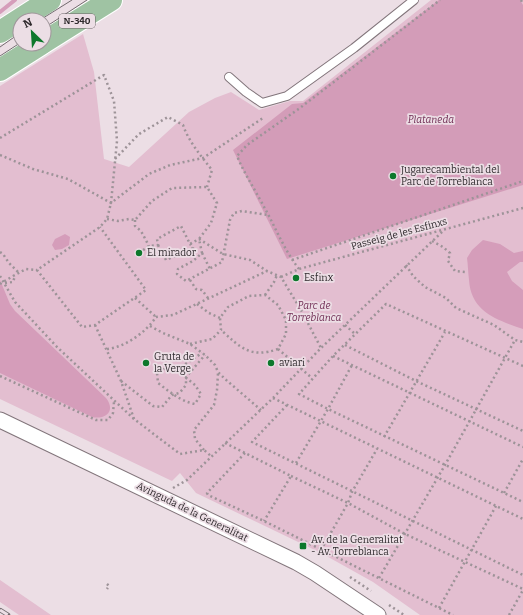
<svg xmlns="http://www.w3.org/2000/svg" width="523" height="615" font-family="Bitter,serif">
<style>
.green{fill:#e3bed0}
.forest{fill:#d39cb8}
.water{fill:#d59dba}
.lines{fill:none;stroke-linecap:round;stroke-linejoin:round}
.stream{stroke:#d59dba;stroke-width:4}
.lane-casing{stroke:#82757b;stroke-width:10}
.street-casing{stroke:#82757b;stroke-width:17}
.primary-casing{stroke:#fff;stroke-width:24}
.path{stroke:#9d9398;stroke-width:2.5;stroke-dasharray:2 3;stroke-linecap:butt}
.lane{stroke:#fff;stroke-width:8}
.street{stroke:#fff;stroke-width:15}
.primary{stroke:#9fc3a3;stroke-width:22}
.tram{stroke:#726a6e;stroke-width:1}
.rail-casing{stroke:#726a6e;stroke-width:4.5}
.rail{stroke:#ecdee5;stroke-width:3;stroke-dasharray:9;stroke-linecap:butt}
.path-bridge{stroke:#9d9398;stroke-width:2.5;stroke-dasharray:2 3;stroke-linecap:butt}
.poi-dot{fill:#0d782c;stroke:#ecdee5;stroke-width:1.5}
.labels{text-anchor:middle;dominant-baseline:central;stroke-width:3.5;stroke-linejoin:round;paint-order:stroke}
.shield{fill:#ecdee5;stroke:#686064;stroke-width:1}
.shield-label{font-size:9px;font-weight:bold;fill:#2f2a2d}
.park-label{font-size:10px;font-style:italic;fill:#712e55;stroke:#ecdee5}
.poi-label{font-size:10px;fill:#2f2a2d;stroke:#ecdee5;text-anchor:start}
.street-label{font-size:10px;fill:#2f2a2d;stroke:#ecdee5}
</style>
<rect width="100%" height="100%" fill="#ecdee5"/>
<g class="green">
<polygon points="431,0 523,0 523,615 420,615 373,582 321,553 196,493 180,473 172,481 0,399 0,86 83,34 94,72 104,159 129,167 189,112 215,98 231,92 259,110 290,101 303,101"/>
<polygon points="0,580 51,615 19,615 0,602"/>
</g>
<polygon class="forest" points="439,0 520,0 523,5 523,185 287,259 233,150 292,104 303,103"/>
<g class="water">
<polygon points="65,234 70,237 69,245 62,249 55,250 52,245 55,239"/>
<path d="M483,240L500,244L514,253L523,251V262H520L507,272L512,281L523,290V329C497,320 471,312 469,280C468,272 468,265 467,258L472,250Z"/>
<path d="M0,280L10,304L15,311L106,398C116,411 106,420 92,417L0,373Z"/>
</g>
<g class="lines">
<polyline class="stream" points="0,12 15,0"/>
<defs>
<polyline id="lane" points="229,77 246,92 262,103 287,96 354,48 414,0"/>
<polyline id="street" points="0,420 296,562 315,573 378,615"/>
<g id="primary">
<polyline points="0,32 50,0"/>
<polyline points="44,42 111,0"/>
<polyline points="0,70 41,44"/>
</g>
</defs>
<use href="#lane" class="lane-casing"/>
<use href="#street" class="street-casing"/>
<use href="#primary" class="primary-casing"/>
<g class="path">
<polyline points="521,0 523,4"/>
<polyline points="0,138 104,75 114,101 117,141 111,203 107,219 100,227 37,270 82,327 95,325 146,290 100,227"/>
<polyline points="0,155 33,169 68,179 111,203 149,174 170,165 203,158 263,118"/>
<path d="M115,159L139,134L168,117L183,125C189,142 201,156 212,170L207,187"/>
<polyline points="107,219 118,221 129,219 135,220 152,201 172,188 207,187 217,203 211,223 199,239 202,253 193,261 178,269 177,274 186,281 222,262 230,220 234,213 242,211 268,215"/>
<polyline points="135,220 135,226 141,231 149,246"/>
<polyline points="432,241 443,247 450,253 448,261 455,271 465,272"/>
<polyline points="158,245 166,260 193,248 190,244"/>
<polyline points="0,252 3,254 9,263 19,273"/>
<polyline points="139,253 149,246 158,245 157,239 181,226 190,244 199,239 223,254 250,260 267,271 281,277 301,310 321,348"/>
<polyline points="202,253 210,269"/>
<polyline points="292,260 523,181"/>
<polyline points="406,265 413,276 425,287 446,298 456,308 494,325 515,340 523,342"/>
<path d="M299,269C284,250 275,226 263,205C254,188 244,173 237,156L247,145L300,108L440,0"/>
<polyline points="0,276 15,302 57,347 134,419 180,454 204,450 211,456"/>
<polyline points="13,276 26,269 37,270"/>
<polyline points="281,277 299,269 523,208"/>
<polyline points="190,280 196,289 202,290 208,298"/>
<polyline points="5,283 13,282 15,276"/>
<polyline points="265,295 274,282 277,275"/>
<polyline points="135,298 156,317"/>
<polyline points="197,304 209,313 220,318"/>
<polyline points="95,325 121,381 134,419"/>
<polyline points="345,325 355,334"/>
<polyline points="150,326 163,333 190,344 205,355 215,365 218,372 225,379 261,410"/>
<path d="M190,344L212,339L221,330L220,318L228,307L249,296L265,295L278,305L286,320V334L278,349C250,359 240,347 221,330"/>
<polyline points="345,345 416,381 523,431"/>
<path d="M107,349C126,347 146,332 156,317L173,315L267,271"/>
<polyline points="278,349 312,378"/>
<polyline points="333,356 523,447"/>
<polyline points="523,366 386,304 333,356 299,394 328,409 523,502"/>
<path d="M174,368L195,385L201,394L195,404C180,401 170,392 158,383L157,373L164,369Z"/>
<polyline points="181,373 184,365 202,353"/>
<polyline points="0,376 96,420 108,420 113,413 114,402"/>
<polyline points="121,381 153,406 162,407 172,395 179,393 182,390 186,385 186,377 205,355"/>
<polyline points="273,398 523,519"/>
<polyline points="287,405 252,442 523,575"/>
<polyline points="384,437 445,332"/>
<polyline points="225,443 291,476 264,521"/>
<polyline points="204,450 195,439 194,430 214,405 217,390 218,373"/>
<polyline points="245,453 207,493 208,495 264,521 453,615"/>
<polyline points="296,463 328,409 352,365"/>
<polyline points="291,476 348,503 405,534 523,589"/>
<polyline points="173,488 187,480 273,398 321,348 444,230"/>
<polyline points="504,493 523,459"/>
<polyline points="321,550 348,503 352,492 377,449"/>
<polyline points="350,577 371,591"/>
<polyline points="379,578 445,465 515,340"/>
<polyline points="107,584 109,586 107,589"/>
<polyline points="389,605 404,615"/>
<polyline points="439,608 496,506"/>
<polyline points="509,615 523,590"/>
</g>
<use href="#lane" class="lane"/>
<use href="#street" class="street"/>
<use href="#primary" class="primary"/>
<g class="tram">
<polyline points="40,20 72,0"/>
<polyline points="44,28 87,0"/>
<polyline points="0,47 20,33"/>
<polyline points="0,56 20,43"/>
</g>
<defs>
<polyline id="rail" points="0,610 8,615"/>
</defs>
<use href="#rail" class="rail-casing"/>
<use href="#rail" class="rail"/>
<polyline class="path-bridge" points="0,284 13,276"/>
</g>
<g class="poi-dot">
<circle cx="393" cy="176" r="4"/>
<circle cx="139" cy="253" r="4"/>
<circle cx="296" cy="278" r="4"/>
<circle cx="146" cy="363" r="4"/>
<circle cx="271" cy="363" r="4"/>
<rect x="299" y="542" width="8" height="8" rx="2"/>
</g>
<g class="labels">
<rect class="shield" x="59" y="14" width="36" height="14" rx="3"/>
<g class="shield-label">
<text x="77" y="21">N-340</text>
</g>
<g class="park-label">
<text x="431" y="120">Plataneda</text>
<text x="314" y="306">Parc de<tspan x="314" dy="12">Torreblanca</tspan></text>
</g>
<g class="poi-label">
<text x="401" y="170">Jugarecambiental del<tspan x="401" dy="12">Parc de Torreblanca</tspan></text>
<text x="147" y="253">El mirador</text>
<text x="304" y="278">Esfinx</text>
<text x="154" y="357">Gruta de<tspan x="154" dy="12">la Verge</tspan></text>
<text x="279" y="363">aviari</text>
<text x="311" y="540">Av. de la Generalitat<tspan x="311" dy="12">- Av. Torreblanca</tspan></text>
</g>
<g class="street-label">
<text transform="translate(399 234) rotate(-15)">Passeig de les Esfinxs</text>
<text transform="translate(192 512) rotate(26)">Avinguda de la Generalitat</text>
</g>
</g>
<g transform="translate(32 32) rotate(335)"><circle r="19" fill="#ecdee5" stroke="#a0969b"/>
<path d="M0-3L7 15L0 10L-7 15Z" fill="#0d782c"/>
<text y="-6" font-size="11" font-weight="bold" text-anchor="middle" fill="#2f2a2d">N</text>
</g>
</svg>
